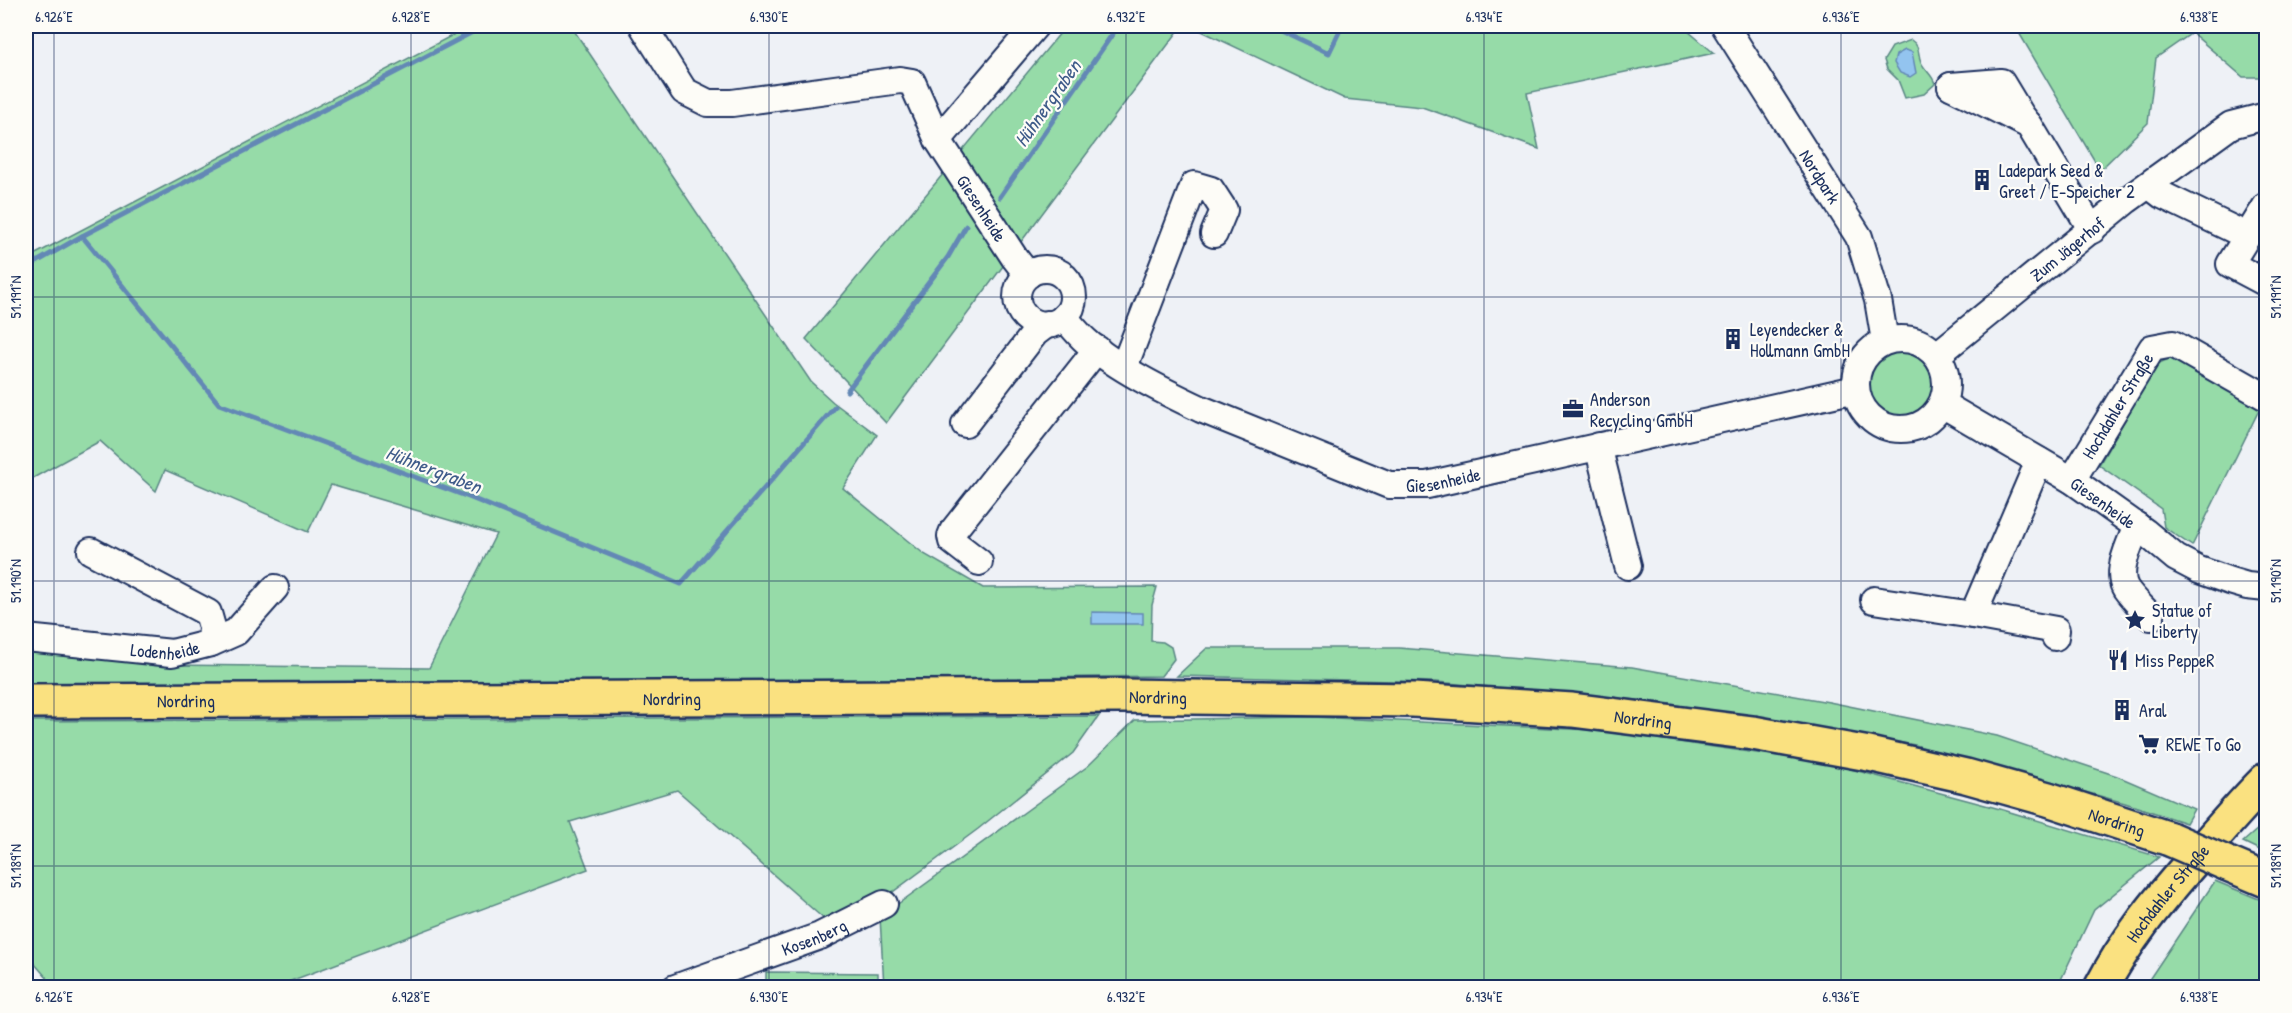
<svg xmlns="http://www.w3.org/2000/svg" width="2292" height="1013" font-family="'Patrick Hand',sans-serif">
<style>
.green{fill:#96dba8;stroke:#588583;stroke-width:1.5}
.water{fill:#93c4ef;stroke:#6388b5;stroke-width:1.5}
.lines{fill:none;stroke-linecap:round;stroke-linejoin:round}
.stream{stroke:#6388b5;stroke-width:5}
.minor-casing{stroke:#1b2f5e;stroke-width:30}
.major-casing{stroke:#1b2f5e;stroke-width:38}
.minor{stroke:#fdfcf7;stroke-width:26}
.major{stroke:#fae180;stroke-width:33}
.major-bridge-casing{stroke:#1b2f5e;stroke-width:38;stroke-linecap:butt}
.major-bridge{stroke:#fae180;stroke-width:33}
.ticks{fill:none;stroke:#1b2f5e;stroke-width:1.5;stroke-opacity:0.45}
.labels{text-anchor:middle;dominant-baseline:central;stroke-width:4.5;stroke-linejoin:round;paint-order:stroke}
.poi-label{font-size:18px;fill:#1b2f5e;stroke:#fdfcf7;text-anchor:start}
.street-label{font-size:18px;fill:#1b2f5e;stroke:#fdfcf7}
.water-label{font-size:20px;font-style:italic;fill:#3f5c8a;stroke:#fdfcf7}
.neatline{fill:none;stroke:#1b2f5e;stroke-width:2}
.ticks-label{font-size:15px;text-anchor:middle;fill:#1b2f5e}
</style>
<rect width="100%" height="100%" fill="#eef1f6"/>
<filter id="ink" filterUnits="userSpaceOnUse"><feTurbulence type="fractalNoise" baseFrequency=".0167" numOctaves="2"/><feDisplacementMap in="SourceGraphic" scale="12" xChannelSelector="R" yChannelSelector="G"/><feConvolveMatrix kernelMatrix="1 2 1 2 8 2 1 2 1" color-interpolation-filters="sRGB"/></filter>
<g filter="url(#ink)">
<g class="green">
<polygon points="470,26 571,26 811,382 833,402 877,435 843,488 924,554 983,588 1157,587 1152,605 1151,641 1163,642 1171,647 1174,659 1161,676 712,683 26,685 26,651 168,665 429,668 496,534 331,485 308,532 165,470 156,491 100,441 26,482 26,259"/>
<polygon points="1066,26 1182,26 886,423 806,339"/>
<polygon points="1191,26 1682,26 1714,53 1527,93 1539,149 1422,107 1345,99"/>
<polygon points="2015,26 2266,26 2266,77 2243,77 2192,33 2156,58 2148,123 2100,170"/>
<path d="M1911,40C1921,47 1917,53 1921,62C1925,71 1933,75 1935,84L1924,94L1905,98L1898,80L1887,69L1884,60L1892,47Z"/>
<circle cx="1902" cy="384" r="35"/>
<polygon points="2173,357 2262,404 2192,546 2164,527 2161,509 2099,465 2157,364"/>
<polygon points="1207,648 1399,648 1632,667 1829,702 1997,736 2117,776 2194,809 2186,823 2125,803 1915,745 1659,702 1436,682 1177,676"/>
<polygon points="1099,716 1073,753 978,829 894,891 825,920 677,790 570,822 588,869 272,988 55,987 26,954 26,721"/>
<polygon points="1313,717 1593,730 1828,763 2000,809 2159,857 2094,910 2057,988 884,987 880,917 1088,766 1135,720"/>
<polygon points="2266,822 2266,853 2243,842"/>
<polygon points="2215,881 2266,902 2266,987 2144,987"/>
<polygon points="766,972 878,973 878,987 766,987"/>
</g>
<g class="water">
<polygon points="1905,50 1912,52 1916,73 1910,77 1900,73 1894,63 1896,55"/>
<polygon points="1092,612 1143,613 1143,624 1092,624"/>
</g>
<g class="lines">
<g class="stream">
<polyline points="1272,26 1329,53 1342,26"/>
<polyline points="1000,197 1118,26"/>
<polyline points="82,236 484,26"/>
<polyline points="26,268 82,236 219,404 471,498 681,584 835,407"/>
<polyline points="847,391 948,257 966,226"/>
</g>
<defs>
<g id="minor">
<path id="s1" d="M643,26L684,91L708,103H732L900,80L912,82L938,140L1014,257L1028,275"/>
<path id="s2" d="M1725,26L1859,237L1878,300L1885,341"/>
<polyline points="1951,86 2029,125 2092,230"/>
<polyline points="1951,86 2001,82 2021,115 2029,125"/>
<polyline points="938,140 1035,26"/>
<polyline points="2149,185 2162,195 2247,236"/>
<polyline points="2266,206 2230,264 2266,283"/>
<circle cx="1045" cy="297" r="28"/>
<path id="s3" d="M1064,317C1071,325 1078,334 1086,341C1116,368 1165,392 1201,409L1389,485H1427L1856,389"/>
<circle cx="1901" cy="384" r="45"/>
<path id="s4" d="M1937,355L2127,200L2231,125L2266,116"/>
<polyline points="1124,367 1194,185 1211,190 1224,210 1214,234"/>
<path id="s5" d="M1942,404L2072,480L2145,532L2176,558L2199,570L2230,581L2247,586L2266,588"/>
<polyline points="965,424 1035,333 1047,324"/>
<polyline points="1598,446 1628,566"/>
<path id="s6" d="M2072,480L2152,348L2173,344L2266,397"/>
<path d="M2137,526C2130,544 2115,572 2126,589C2133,599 2143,608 2151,617"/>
<polyline points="979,562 952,541 951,536 953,531 1097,349"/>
<polyline points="1874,600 1973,615 2039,461"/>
<polyline points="1973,615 2056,630 2055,637"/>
<path id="s7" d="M26,638L172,653L211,643L212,627L208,613L91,551"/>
<polyline points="211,643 236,632 275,588"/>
<path id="s8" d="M675,988L820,936L884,904"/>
</g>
<g id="major">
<path id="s9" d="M26,701L1122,696L1413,700L1572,710L1753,733L1869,754L1966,776L2048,799L2170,839"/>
<polyline points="2228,864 2266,880"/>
<path id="s10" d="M2101,988C2125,941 2158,901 2192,862C2216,834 2240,806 2266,780"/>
</g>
</defs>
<use href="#minor" class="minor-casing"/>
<use href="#major" class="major-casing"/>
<use href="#minor" class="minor"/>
<use href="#major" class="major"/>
<defs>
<polyline id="major-bridge" points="2170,839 2228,864"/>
</defs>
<use href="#major-bridge" class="major-bridge-casing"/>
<use href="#major-bridge" class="major-bridge"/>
</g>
</g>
<path class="ticks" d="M54,26V988M411,26V988M769,26V988M1126,26V988M1484,26V988M1841,26V988M2199,26V988M26,297H2266M26,581H2266M26,866H2266"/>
<defs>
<symbol id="building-bare" viewBox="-9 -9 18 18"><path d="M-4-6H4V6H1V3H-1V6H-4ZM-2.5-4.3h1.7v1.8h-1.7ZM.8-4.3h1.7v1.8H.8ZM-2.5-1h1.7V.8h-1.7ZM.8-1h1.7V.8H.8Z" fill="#1b2f5e" stroke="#fdfcf7" stroke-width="2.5" paint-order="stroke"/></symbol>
<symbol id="office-bare" viewBox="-9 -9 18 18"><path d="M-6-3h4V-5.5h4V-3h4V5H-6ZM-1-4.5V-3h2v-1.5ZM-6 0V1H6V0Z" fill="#1b2f5e" stroke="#fdfcf7" stroke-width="2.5" paint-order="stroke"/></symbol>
<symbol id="sight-bare" viewBox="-9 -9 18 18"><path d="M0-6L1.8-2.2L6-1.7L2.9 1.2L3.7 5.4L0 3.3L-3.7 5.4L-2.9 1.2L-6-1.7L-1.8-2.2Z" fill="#1b2f5e" stroke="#fdfcf7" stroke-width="2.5" paint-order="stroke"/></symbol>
<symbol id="restaurant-bare" viewBox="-9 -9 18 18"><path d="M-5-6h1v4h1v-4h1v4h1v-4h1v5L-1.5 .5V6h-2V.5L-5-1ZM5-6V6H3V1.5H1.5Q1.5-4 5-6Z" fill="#1b2f5e" stroke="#fdfcf7" stroke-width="2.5" paint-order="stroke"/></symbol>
<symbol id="supermarket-bare" viewBox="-9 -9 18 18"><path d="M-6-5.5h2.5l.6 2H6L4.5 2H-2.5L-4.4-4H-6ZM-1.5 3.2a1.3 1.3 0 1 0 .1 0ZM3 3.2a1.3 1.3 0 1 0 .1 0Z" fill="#1b2f5e" stroke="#fdfcf7" stroke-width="2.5" paint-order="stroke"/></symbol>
</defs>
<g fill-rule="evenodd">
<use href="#building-bare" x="1967" y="165" width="30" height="30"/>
<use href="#building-bare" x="1718" y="324" width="30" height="30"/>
<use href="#office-bare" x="1558" y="394" width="30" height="30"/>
<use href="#sight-bare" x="2120" y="605" width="30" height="30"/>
<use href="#restaurant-bare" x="2103" y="645" width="30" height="30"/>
<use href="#building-bare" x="2107" y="695" width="30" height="30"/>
<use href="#supermarket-bare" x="2134" y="729" width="30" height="30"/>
</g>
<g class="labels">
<g class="poi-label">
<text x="1999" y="170">Ladepark Seed &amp;<tspan x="1999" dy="21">Greet / E-Speicher 2</tspan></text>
<text x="1750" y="329">Leyendecker &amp;<tspan x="1750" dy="21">Hollmann GmbH</tspan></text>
<text x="1590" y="399">Anderson<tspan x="1590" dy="21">Recycling GmbH</tspan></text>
<text x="2152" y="610">Statue of<tspan x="2152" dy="21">Liberty</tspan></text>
<text x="2135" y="660">Miss PeppeR</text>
<text x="2139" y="710">Aral</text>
<text x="2166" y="744">REWE To Go</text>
</g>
<g class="street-label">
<text stroke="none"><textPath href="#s2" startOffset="178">Nordpark</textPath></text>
<text stroke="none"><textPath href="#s1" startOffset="454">Giesenheide</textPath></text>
<text stroke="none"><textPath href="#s4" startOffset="168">Zum Jägerhof</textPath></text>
<text stroke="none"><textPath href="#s6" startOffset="87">Hochdahler Straße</textPath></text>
<text stroke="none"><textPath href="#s3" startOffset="424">Giesenheide</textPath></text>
<text stroke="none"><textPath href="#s5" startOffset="189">Giesenheide</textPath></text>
<text stroke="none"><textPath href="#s7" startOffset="140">Lodenheide</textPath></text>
<text stroke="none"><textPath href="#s9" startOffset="1132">Nordring</textPath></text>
<text stroke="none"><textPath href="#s9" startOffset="646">Nordring</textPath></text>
<text stroke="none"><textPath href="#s9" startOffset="160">Nordring</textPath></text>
<text stroke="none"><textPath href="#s9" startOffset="1618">Nordring</textPath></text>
<text stroke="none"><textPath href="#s9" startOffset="2104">Nordring</textPath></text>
<text stroke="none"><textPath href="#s10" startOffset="116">Hochdahler Straße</textPath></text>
<text stroke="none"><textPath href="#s8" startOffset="148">Kosenberg</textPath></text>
</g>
<g class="water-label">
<text transform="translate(1047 103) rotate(-55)">Hühnergraben</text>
<text transform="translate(434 469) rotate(21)">Hühnergraben</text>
</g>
</g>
<rect width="2292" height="1013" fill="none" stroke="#fdfcf7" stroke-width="66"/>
<rect x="33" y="33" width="2226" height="947" class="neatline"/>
<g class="ticks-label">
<text x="54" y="22">6.926°E</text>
<text x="411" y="22">6.928°E</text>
<text x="769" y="22">6.930°E</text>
<text x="1126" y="22">6.932°E</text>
<text x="1484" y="22">6.934°E</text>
<text x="1841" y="22">6.936°E</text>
<text x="2199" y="22">6.938°E</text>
<text transform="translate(16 297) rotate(-90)" y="5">51.191°N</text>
<text transform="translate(2276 297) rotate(-90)" y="5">51.191°N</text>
<text transform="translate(16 581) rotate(-90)" y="5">51.190°N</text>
<text transform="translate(2276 581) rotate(-90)" y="5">51.190°N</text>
<text transform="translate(16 866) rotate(-90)" y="5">51.189°N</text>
<text transform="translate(2276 866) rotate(-90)" y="5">51.189°N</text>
<text x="54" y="1002">6.926°E</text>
<text x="411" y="1002">6.928°E</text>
<text x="769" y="1002">6.930°E</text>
<text x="1126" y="1002">6.932°E</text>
<text x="1484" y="1002">6.934°E</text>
<text x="1841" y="1002">6.936°E</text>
<text x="2199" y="1002">6.938°E</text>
</g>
</svg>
